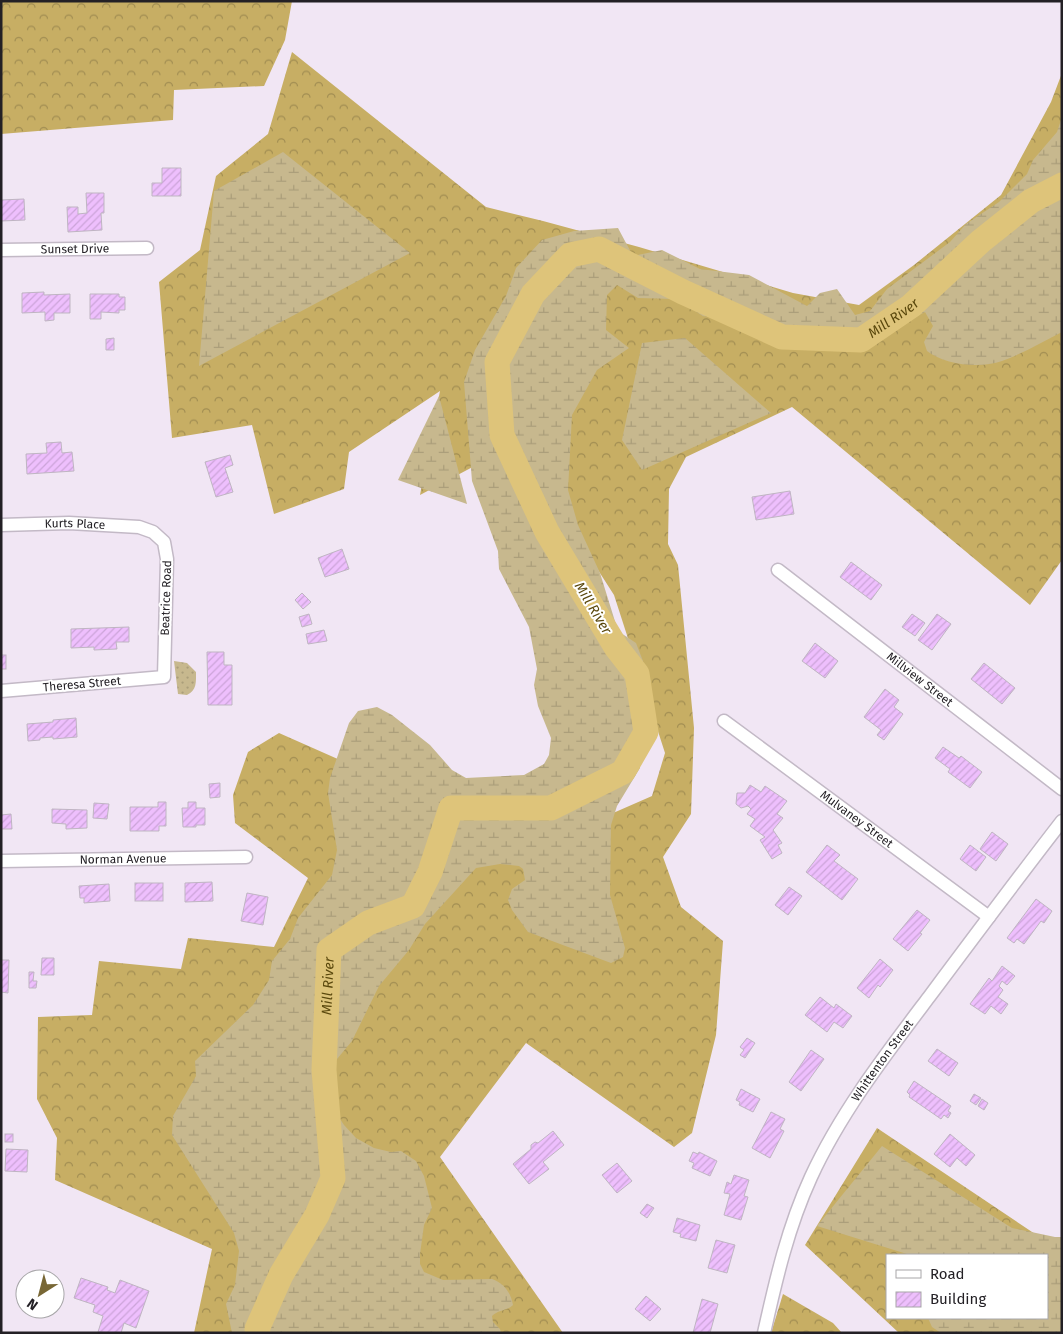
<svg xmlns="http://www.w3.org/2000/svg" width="1063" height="1334" font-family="'Fira Sans',sans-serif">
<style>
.forest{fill:url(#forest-crowns);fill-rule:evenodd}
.wetland{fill:url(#wetland-marsh)}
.garden{fill:url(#garden-dots)}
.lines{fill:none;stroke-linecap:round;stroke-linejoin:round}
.river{stroke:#dec47a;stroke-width:25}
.building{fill:url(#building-hatch);stroke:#bfb5c2}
.minor-casing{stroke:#c3b9c6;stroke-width:15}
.minor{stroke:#fff;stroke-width:12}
.labels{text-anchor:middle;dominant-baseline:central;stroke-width:4;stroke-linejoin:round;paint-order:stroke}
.street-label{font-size:12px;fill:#232025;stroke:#fff}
.water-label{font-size:14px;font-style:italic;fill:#5a480d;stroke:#fff}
</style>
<defs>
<pattern id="forest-crowns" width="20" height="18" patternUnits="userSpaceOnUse" patternTransform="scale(1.25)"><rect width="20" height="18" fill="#c7ae64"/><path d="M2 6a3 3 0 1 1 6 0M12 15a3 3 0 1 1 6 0" fill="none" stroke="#a18d52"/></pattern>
<pattern id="wetland-marsh" width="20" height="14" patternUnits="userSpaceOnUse" patternTransform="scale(1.25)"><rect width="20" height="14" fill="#c7b88e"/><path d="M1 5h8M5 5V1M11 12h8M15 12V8" fill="none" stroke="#ab9e7a"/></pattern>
<pattern id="garden-dots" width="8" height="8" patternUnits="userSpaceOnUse" patternTransform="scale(1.25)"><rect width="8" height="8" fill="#c7b88e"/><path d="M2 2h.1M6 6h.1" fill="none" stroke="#ab9e7a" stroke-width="1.8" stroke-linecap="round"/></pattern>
<pattern id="building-hatch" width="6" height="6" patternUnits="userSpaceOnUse" patternTransform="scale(1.25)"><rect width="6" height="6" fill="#eebffd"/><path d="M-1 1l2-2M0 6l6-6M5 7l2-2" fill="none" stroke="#cca4d9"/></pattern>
</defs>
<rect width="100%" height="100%" fill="#f1e6f4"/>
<g class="forest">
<polygon points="1,1 292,1 285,40 264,86 174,90 173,120 1,134"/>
<polygon points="292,52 486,207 543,221 639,247 793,293 859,305 914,265 1001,195 1051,102 1062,73 1062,560 1030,605 792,407 686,457 669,489 668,544 678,565 694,728 691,814 663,857 681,907 723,941 716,1035 692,1133 674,1147 526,1043 440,1157 563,1333 194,1333 212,1249 55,1180 57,1138 37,1099 38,1017 92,1015 99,961 181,969 188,938 274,947 308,878 235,823 233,795 248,752 279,733 401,787 556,838 652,796 665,753 614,595 541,481 482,462 420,495 440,391 349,452 344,489 274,514 252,425 172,438 159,282 200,250 216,176 268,134"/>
<path d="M877,1128L1062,1252V1333H899L805,1245ZM887,1255H1047V1318H887Z"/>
<polygon points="783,1294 833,1323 842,1333 771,1333"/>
</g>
<g class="wetland">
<path d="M1062,117V332C1042,342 1022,354 1002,361C980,369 945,365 927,351L924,342L933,326L925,312L880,335L810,347L769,339L729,320L703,316L676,299L638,298L617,285L607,295L606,330L629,348L597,370L572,415L568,490L578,525L600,573L618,631L636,643L651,682L639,745L640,768L617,806L611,825L610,895L625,948L623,957L611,963L528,932L512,910L508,900L512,889L525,880L523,869L519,866L500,864L476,868L425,924L409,950L379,986L352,1041L332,1065L327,1083L329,1097L334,1110L344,1125L356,1138L374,1148L391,1152L401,1151L416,1161L424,1176L432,1208L424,1225L420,1254V1264L424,1272L443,1280L492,1279C504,1283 511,1293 513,1305C507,1311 498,1310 492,1316L493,1322L500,1329L501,1333H232L226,1304L235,1285L239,1251L234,1233L172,1135L173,1116L196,1076L195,1061L253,1005L269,980L272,961L290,939L298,918L332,875L337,850L328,793L330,778L349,723L358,711L377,707L392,715L430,745L452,770L466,778L524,775L544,764L549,755L551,738L538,706L534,685L537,669L529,627L499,569L498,551L472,481L464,382L475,350L506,296L516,268L542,240L574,231L618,228L633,256L662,250L700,269L749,275L807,306L820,293L837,289L855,315L870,311L887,289L950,242L966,224L999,202L1027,174L1033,160L1057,132Z"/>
<polygon points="283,152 410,253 199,366 214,191"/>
<polygon points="685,338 771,413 642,470 622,440 642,343"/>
<polygon points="439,396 467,504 398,480"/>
<polygon points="882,1146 1012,1228 1055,1237 1062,1237 1062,1333 941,1333 932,1327 928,1318 1047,1318 1047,1255 907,1255 907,1254 817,1226"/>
</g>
<path class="garden" d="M174,661L187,663L196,672C196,682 197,690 187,695L178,694Z"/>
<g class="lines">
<path class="river" id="s1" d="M258,1333L257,1329L281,1275L317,1215L333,1178L324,1070L329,950L368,923L413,906L430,872L451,808H551L623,772L646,732L637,674L616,647L547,532L502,435L497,362L533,294L570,255L599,249L683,292L782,337L861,340L911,306L981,241L1031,201L1062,185"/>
</g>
<g class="building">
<polygon points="162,168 181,168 181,196 152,196 152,183 162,183"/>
<polygon points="86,193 104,193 104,213 101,213 102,230 68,232 67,207 78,207 78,214 87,213"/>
<polygon points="1,197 1,200 24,199 25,220 1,221"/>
<polygon points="44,292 44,295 70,294 70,313 54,313 54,320 45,321 45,312 22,313 22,293"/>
<polygon points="90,294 119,294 119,297 125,297 125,310 119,310 119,313 101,312 101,319 90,319"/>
<polygon points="114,338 114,350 106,350 106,339"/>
<polygon points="61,442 62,453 72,452 74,471 27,474 26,454 47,453 46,443"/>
<polygon points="230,455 233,465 225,468 233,492 216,497 205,462"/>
<polygon points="790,491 794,514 756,520 752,497"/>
<polygon points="342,549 349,569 325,577 318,558"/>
<polygon points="851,562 882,585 871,600 840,577"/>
<polygon points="302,593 311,602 303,609 295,600"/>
<polygon points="309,614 312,624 302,627 299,617"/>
<polygon points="912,614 925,623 915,636 902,627"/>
<polygon points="937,614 951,624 932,650 918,640"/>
<polygon points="129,627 129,642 116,642 117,649 94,650 94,647 71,648 71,629"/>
<polygon points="324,630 327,641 308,644 306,634"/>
<polygon points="815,643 838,661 825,678 802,661"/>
<polygon points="207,652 224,652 224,665 232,665 232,705 208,705"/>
<rect x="1" y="655" width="5" height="14"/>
<polygon points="984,663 1015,688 1002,704 971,679"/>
<polygon points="885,689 899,700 894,707 903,714 884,740 877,735 881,730 864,717"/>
<polygon points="76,718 77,737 53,739 53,737 40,738 40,740 28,741 27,724 53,722 53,720"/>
<polygon points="943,747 959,758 961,756 982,772 970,788 948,772 950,769 935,758"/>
<polygon points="220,783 220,797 210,798 209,784"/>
<polygon points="750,785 761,792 765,786 787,801 777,814 783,818 773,830 782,843 778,845 782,853 772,859 760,840 765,837 750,826 755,819 747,814 751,809 748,806 741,808 736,804 737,793 745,793"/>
<polygon points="158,802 166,802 166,826 159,826 159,831 130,831 130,807 158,807"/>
<polygon points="188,802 196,802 196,808 205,808 205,825 196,825 196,827 183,827 182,808 188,808"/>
<polygon points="94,803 109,804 107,819 93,818"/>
<polygon points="52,809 87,810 87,828 66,829 66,824 52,823"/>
<polygon points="11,814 12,829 1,829 1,815"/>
<polygon points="992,832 1008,844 996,861 980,849"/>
<polygon points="827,845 840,855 834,861 858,879 842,900 806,872"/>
<polygon points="970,845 986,857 976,871 960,859"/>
<polygon points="212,882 213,901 185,902 185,883"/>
<rect x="135" y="883" width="28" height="18"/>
<polygon points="109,884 110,901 84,903 84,898 80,898 79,886"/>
<polygon points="789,887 802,896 788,915 775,905"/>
<polygon points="247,893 268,897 263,925 241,921"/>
<polygon points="1036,899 1052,911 1044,923 1041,921 1024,944 1017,939 1014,943 1007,938"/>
<polygon points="917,910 930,920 920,933 922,934 908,951 893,939"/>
<polygon points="42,958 54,958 54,975 41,975"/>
<polygon points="880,959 893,970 880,987 878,985 869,998 857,988"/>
<polygon points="1,960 9,960 8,993 1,992"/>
<polygon points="1002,966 1015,976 1007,985 1002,981 999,986 1003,990 998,997 1008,1004 1001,1014 991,1006 985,1014 970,1004 989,978 992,981"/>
<polygon points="29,972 34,972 33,981 37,981 36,988 29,988"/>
<polygon points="820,997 834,1008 836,1004 852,1016 843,1028 834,1022 827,1032 805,1015"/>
<polygon points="747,1038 755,1043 745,1058 740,1055 744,1050 740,1047"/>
<polygon points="937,1049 958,1063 949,1076 928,1061"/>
<polygon points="811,1050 824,1059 801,1091 789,1082"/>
<polygon points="914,1081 951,1106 948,1111 951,1113 948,1118 944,1115 941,1119 909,1097 910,1095 907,1092"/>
<polygon points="741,1089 760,1099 753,1112 739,1105 740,1102 736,1100"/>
<polygon points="974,1094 981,1098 976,1105 970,1101"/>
<polygon points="982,1099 988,1103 984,1110 978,1106"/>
<polygon points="771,1112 785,1119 780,1129 784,1131 770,1158 752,1148"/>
<polygon points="553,1131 564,1145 543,1162 549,1169 529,1184 513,1164 531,1149 531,1145 535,1142 538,1143"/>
<rect x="5" y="1134" width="8" height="8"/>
<polygon points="950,1134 975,1155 966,1166 957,1158 950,1167 934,1154"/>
<polygon points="6,1149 28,1150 27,1172 5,1171"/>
<polygon points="693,1152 698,1154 699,1152 717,1161 710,1176 692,1168 694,1163 689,1161"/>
<polygon points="617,1163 632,1181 617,1193 602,1175"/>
<polygon points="734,1175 749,1180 744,1196 748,1197 741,1220 724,1215 730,1194 724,1193 727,1182 731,1184"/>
<polygon points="647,1204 654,1208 647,1218 640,1213"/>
<polygon points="677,1218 700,1225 696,1241 680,1237 681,1234 673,1232"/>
<polygon points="716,1240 735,1245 727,1273 708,1268"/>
<polygon points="81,1278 108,1287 107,1290 115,1293 120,1280 149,1291 136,1328 124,1323 121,1333 98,1332 103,1316 93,1312 95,1305 74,1298"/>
<polygon points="646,1296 661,1309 650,1321 635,1309"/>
<polygon points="702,1299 718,1304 710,1333 693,1333"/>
</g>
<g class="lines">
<defs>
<g id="minor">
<path id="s2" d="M1,250L147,248"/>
<path id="s3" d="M1,525L69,523L139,527L153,532L164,542L167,559L164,677L1,691"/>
<path id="s4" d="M778,570L1062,789"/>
<path id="s5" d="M724,721L989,917"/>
<path id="s6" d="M1,861L246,857"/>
<path id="s7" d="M764,1333C776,1279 788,1227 811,1177C841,1112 886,1054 929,997C973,938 1017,879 1062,821"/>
</g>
</defs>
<use href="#minor" class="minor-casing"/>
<use href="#minor" class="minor"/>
</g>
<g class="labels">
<g class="street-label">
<text stroke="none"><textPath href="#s2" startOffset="74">Sunset Drive</textPath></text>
<text stroke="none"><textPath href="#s3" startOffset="74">Kurts Place</textPath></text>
<text transform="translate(166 598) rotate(-88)">Beatrice Road</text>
<text stroke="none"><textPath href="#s4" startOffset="179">Millview Street</textPath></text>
<text transform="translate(82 684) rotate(-5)">Theresa Street</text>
<text stroke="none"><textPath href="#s5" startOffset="165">Mulvaney Street</textPath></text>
<text stroke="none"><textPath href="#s6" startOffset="122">Norman Avenue</textPath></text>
<text stroke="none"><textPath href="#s7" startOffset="300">Whittenton Street</textPath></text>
</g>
<g class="water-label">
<text stroke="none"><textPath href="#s1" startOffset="1718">Mill River</textPath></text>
<text transform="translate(593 608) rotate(59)">Mill River</text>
<text stroke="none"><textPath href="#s1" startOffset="366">Mill River</textPath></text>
</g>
</g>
<rect width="1063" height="1334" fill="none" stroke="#232025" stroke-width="5"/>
<rect x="886" y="1254" width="162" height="65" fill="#ffffff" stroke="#a7a6a8"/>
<rect x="896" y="1270" width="25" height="8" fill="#ffffff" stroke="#a7a6a8"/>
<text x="930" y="1279" font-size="15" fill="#232025">Road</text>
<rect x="896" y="1292" width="25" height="15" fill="url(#building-hatch)" stroke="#a7a6a8"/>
<text x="930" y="1304" font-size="15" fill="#232025">Building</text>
<g transform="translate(40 1294) rotate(216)"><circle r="24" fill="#ffffff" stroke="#a7a6a8"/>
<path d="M0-4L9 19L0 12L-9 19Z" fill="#786735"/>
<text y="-8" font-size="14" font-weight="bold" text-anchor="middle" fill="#232025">N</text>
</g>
</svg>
